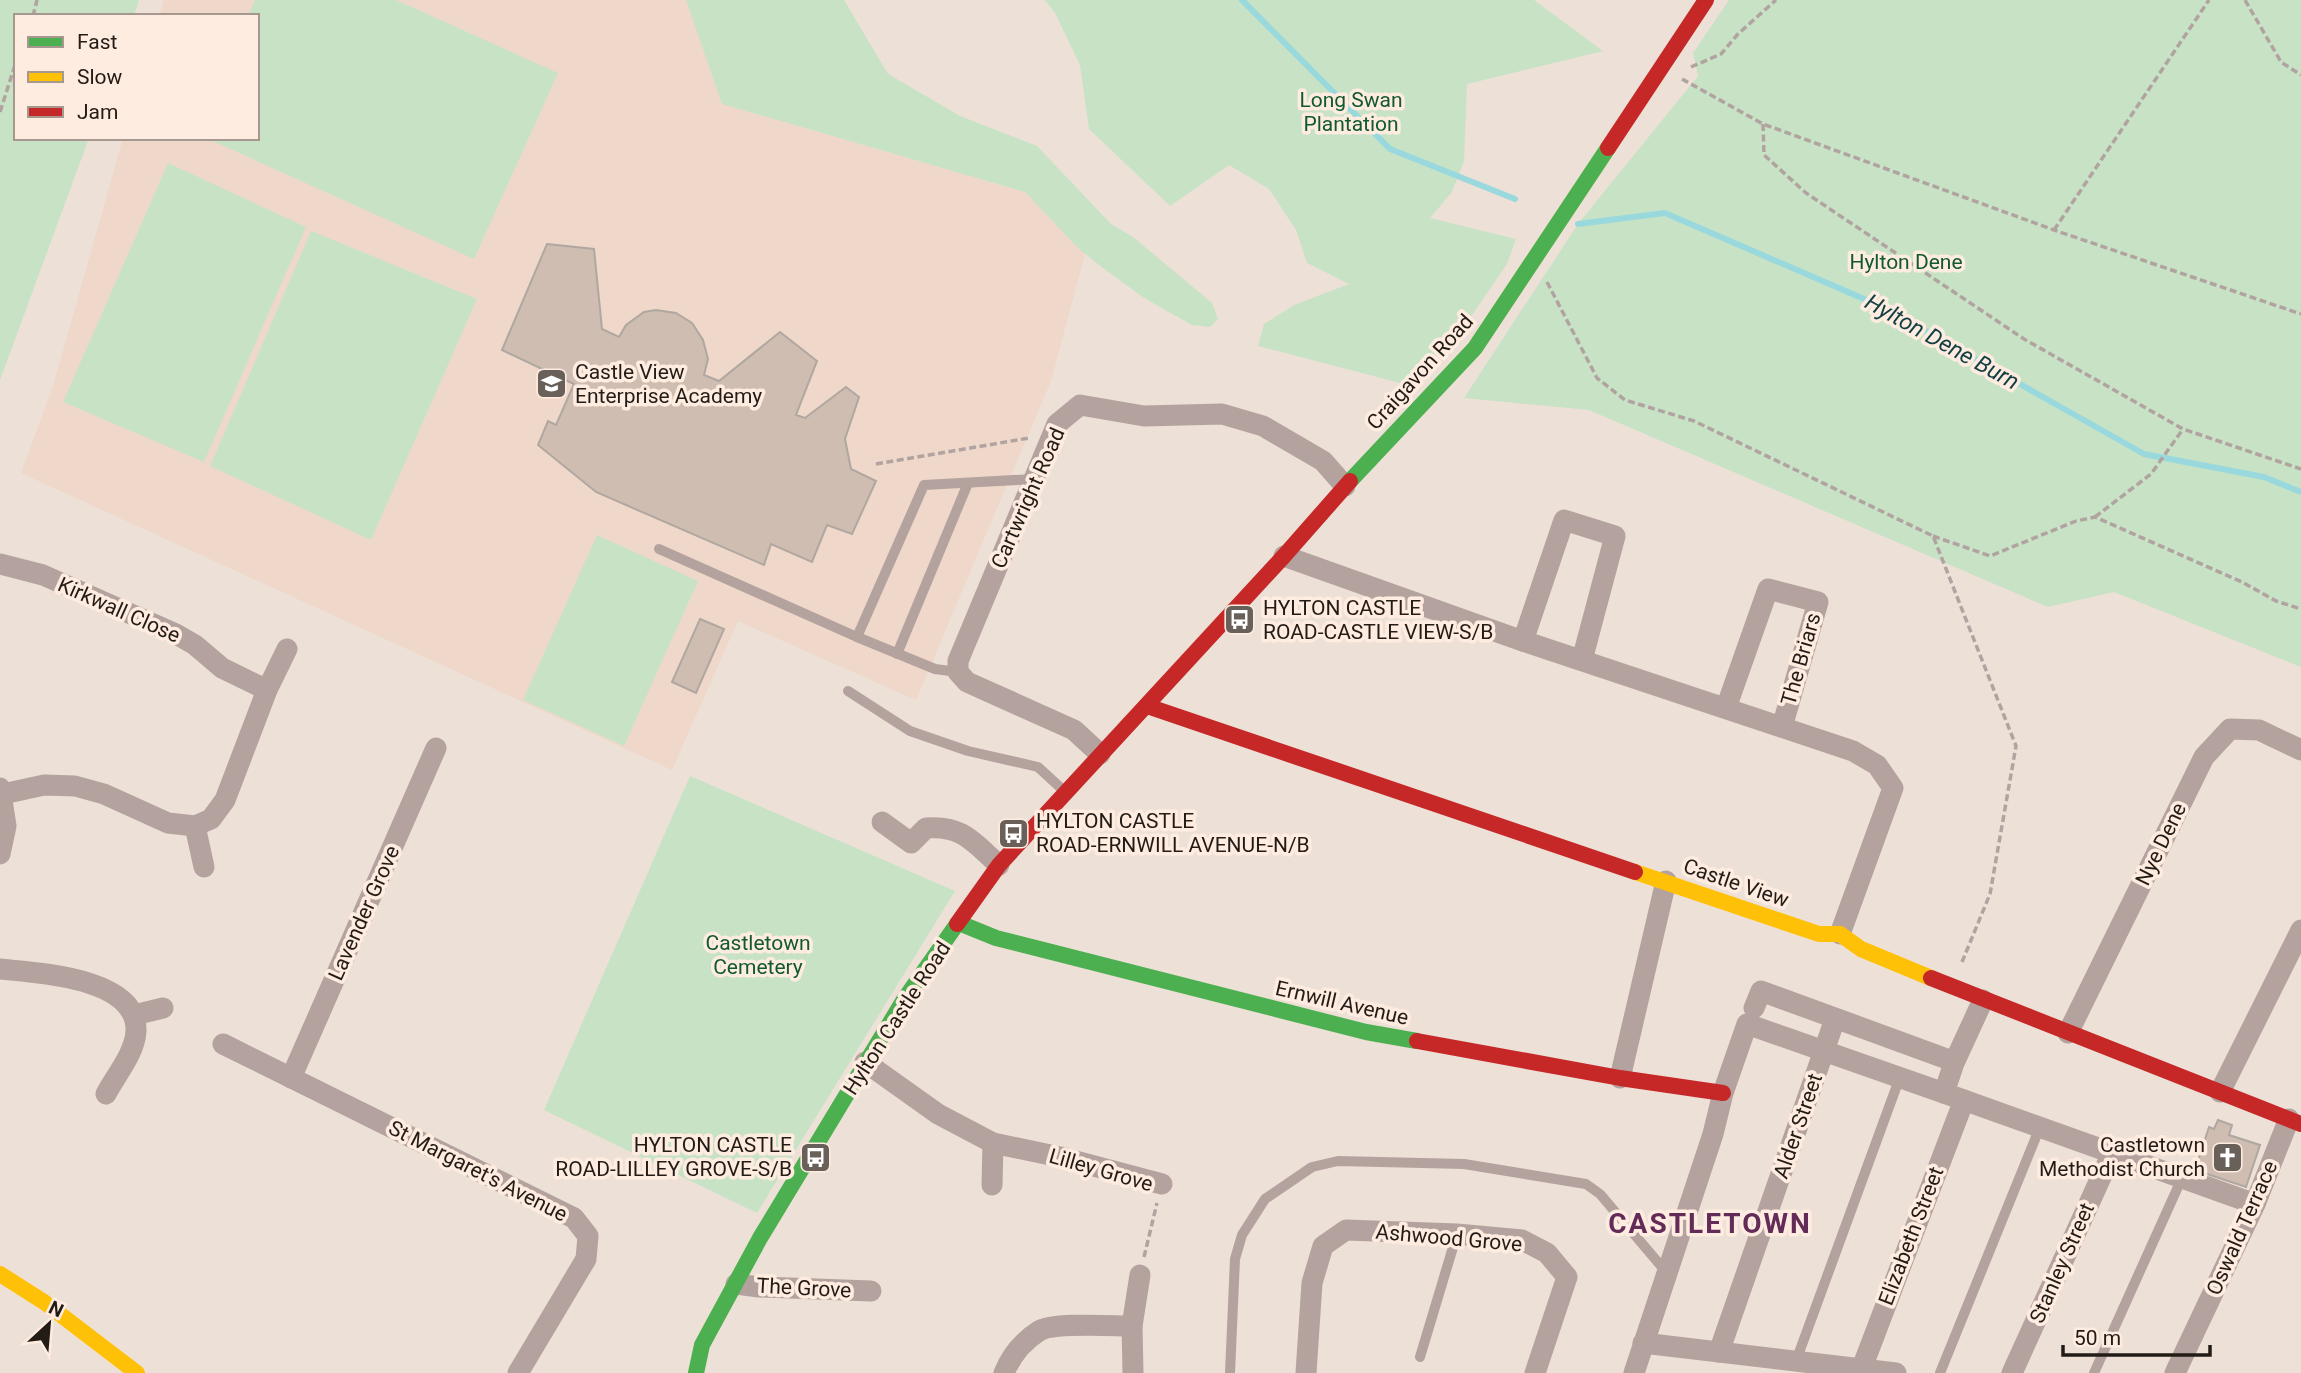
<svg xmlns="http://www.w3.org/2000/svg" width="2301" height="1373" font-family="Roboto,sans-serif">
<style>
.built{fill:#efd8ca}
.green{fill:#c8e2c6}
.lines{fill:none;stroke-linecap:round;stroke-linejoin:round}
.stream{stroke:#99d9dd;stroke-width:6}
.building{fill:#cebdb0;stroke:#b0a7a1;stroke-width:2}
.path{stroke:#b1a4a0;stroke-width:3.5;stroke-dasharray:7 3.5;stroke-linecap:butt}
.lane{stroke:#b4a29e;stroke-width:10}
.street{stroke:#b4a29e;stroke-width:21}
.fast{stroke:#4caf50;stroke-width:16}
.slow{stroke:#ffc107;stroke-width:16}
.jam{stroke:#c62828;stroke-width:16}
.labels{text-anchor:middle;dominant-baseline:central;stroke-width:7;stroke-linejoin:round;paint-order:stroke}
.park-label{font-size:21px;fill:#11592e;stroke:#ffece0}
.poi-label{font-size:21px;fill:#231b16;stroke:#ffece0;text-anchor:start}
.street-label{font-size:21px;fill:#231b16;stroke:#ffece0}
.water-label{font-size:23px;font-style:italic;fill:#113f43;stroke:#ffece0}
.district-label{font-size:28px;font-weight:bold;letter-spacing:2px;fill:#632b57;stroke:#ffece0}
</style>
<rect width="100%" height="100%" fill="#ede0d7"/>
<polygon class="built" points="164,0 686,0 723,104 1096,213 1051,381 916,700 738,621 672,770 21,473 53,386 123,138 257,138 257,16 159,16"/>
<g class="green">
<polygon points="0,0 139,0 134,16 16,16 16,138 89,138 0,380"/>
<polygon points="255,0 396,0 558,73 474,259 206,138 257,138 257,16 248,16"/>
<polygon points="686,0 844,0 888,74 960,116 1037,146 1111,224 1133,237 1212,303 1218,319 1210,327 1192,325 1144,298 1103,268 1079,249 1025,192 722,104"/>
<polygon points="1045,0 1534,0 1603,51 1467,84 1464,161 1452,192 1430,218 1516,239 1507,264 1461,331 1404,384 1258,346 1264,324 1294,305 1349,284 1307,263 1296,230 1269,189 1229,165 1170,206 1089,129 1080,65 1055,13"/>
<polygon points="1729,0 2301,0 2301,667 2114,592 2048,607 1589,410 1464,398 1578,224 1698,76 1693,53"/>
<polygon points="168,163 306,227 204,462 63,402"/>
<polygon points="311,231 477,299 371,540 210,466"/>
<polygon points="597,535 698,581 624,746 523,700"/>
<polygon points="690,776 955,891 757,1213 544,1110"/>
</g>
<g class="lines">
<g class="stream">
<polyline points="1242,0 1390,149 1515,199"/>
<polyline points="1578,224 1665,213 1885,308 2144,454 2264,477 2301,492"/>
</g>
</g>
<g class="building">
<polygon points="547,244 594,249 602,329 619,337 626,325 644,312 656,310 676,313 692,323 703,340 708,359 704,375 719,381 780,332 817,361 796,415 805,418 846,387 859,397 845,439 851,469 876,481 852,534 827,525 812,562 771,544 764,565 596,492 538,445 548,421 556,425 574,384 502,350"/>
<polygon points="700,619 724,629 696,693 672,682"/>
<polygon points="2218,1120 2232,1125 2229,1135 2260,1145 2246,1187 2195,1170 2209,1127 2214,1129"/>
</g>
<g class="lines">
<g class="path">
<polyline points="2245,0 2281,62 2301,75"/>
<polyline points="33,16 37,0"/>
<polyline points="1691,67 1721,54 1738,34 1776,0"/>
<polyline points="1682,79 1763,124 2054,230 2301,314"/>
<polyline points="0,112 16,62"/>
<polyline points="1763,124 1764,155 1806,193 2024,339 2183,429 2301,469"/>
<polyline points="2054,230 2209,0"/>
<polyline points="1547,282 1597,378 1625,400 1694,421 1933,536 2016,746 1990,894 1962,962"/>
<polyline points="876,464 1029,438"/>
<polyline points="2095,517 2151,474 2183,429"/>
<polyline points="1933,536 1990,556 2076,521 2095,517 2242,582 2276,601 2301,609"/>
<polyline points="1144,1257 1157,1203"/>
</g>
<g class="lane">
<polyline points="659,549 857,637"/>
<polyline points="897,654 968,483"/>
<polyline points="958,672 935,669 857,637 924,485 1034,479"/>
<polyline points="848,691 910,731 968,751 1038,767 1063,790"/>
<polyline points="1420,1357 1457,1234"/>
<polyline points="1796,1361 1900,1077"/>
<polyline points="1230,1373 1235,1259 1242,1235 1265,1199 1312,1167 1338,1161 1464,1164 1586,1184 1600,1194 1667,1273"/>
<polyline points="1940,1373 2040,1127"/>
<polyline points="2094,1373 2182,1178"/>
</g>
<g class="street">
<polyline points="1284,556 1523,641 1853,751 1877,765 1893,788 1840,934"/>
<polyline points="0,564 43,575 176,634 195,645 222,668 267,690"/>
<polyline points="1523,641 1564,520 1615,536 1582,660"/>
<polyline points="1726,708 1768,589 1818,602 1782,727"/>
<polyline points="1100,754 1074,730 967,682 958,672 958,661 1057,424 1080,405 1144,416 1222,414 1263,426 1323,461 1345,486"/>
<polyline points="0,788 6,826 0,854"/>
<polyline points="3,794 44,785 75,786 104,794 168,823 195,826 211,819 225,800 267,690 287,649"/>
<path d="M882,822L911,843L926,828C963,825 974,843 999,865"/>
<polyline points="195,826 204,867"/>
<path d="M0,969C37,973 138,977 136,1031C135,1053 116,1075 106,1094"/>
<polyline points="1983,1000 1954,1063 1944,1093 2255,1204"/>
<polyline points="1754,1008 1761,991 1947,1059"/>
<polyline points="134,1015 163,1008"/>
<polyline points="2068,1033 2204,757 2230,729 2259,730 2301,750"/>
<polyline points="223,1044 574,1218 588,1236 586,1259 518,1373"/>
<polyline points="865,1062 938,1114 993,1143 1060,1157 1162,1184"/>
<polyline points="291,1078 436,748"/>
<polyline points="1620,1078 1666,881"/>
<polyline points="2220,1092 2301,930"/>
<polyline points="992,1185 993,1143"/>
<polyline points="736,1284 759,1287 871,1291"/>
<polyline points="1643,1343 1896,1373"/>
<polyline points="1719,1352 1835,1019"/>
<path d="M1004,1373C1011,1356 1023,1341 1039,1331C1053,1322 1113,1326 1132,1326"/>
<polyline points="1133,1373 1132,1326 1140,1275"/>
<polyline points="1306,1373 1312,1283 1323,1246 1346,1230 1457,1234 1522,1240 1547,1253 1567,1277 1535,1373"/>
<polyline points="1634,1373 1713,1134 1723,1093 1747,1024 1944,1093"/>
<polyline points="1860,1373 1964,1100"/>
<polyline points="2012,1373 2112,1153"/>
<polyline points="2175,1373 2255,1204 2289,1119"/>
</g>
<g class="fast">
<polyline points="1350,481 1475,348 1608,148"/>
<polyline points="959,923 996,938 1366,1032 1417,1041"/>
<polyline points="696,1373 702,1345 760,1238 905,998 957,924"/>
</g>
<g class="slow">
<polyline points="1635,872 1819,934 1840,934 1861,949 1931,978"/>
<polyline points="0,1274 44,1302 137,1373"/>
</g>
<g class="jam">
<polyline points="1608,148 1706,0"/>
<polyline points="1147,706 1635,872"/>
<polyline points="957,924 999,865 1284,556 1350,481"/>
<polyline points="1931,978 2301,1124"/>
<polyline points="1417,1041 1620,1078 1723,1093"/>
</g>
</g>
<defs>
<symbol id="school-square" viewBox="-11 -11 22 22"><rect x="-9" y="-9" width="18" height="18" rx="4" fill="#6a605a" stroke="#ffece0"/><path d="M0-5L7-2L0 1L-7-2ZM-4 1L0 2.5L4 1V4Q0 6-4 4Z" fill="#fff"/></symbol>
<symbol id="bus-square" viewBox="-11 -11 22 22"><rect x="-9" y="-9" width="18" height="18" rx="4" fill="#6a605a" stroke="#ffece0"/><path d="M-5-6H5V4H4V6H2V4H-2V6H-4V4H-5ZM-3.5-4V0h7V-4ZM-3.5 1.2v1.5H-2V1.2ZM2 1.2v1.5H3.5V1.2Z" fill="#fff"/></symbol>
<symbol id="church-square" viewBox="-11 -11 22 22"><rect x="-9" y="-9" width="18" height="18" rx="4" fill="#6a605a" stroke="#ffece0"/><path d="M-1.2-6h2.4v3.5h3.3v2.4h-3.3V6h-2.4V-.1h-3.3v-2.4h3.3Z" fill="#fff"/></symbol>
</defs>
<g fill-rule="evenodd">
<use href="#school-square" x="534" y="366" width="35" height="35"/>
<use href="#bus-square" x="1222" y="602" width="35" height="35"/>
<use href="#bus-square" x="996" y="816" width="35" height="35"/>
<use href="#bus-square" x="798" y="1140" width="35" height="35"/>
<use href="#church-square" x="2210" y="1140" width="35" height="35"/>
</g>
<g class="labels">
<g class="park-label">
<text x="1351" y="100">Long Swan<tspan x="1351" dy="24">Plantation</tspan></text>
<text x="1906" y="262">Hylton Dene</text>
<text x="758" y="943">Castletown<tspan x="758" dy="24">Cemetery</tspan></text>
</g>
<g class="poi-label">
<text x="575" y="372">Castle View<tspan x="575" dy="24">Enterprise Academy</tspan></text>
<text x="1263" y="608">HYLTON CASTLE<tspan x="1263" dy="24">ROAD-CASTLE VIEW-S/B</tspan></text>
<text x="1036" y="821">HYLTON CASTLE<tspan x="1036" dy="24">ROAD-ERNWILL AVENUE-N/B</tspan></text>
<text x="792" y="1145" text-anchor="end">HYLTON CASTLE<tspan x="792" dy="24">ROAD-LILLEY GROVE-S/B</tspan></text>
<text x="2205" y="1145" text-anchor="end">Castletown<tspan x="2205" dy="24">Methodist Church</tspan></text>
</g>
<g class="street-label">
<text transform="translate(1420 372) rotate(-48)">Craigavon Road</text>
<text transform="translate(1028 498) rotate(-66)">Cartwright Road</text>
<text transform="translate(119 610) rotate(24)">Kirkwall Close</text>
<text transform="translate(1801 659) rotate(-74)">The Briars</text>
<text transform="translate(2161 844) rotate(-64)">Nye Dene</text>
<text transform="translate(1736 883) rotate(19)">Castle View</text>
<text transform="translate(364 913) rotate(-66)">Lavender Grove</text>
<text transform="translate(1342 1003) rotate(13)">Ernwill Avenue</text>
<text transform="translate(897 1018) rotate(-57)">Hylton Castle Road</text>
<text transform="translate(1798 1126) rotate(-71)">Alder Street</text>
<text transform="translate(1101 1170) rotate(16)">Lilley Grove</text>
<text transform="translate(478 1171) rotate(27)">St Margaret's Avenue</text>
<text transform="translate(2242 1228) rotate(-66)">Oswald Terrace</text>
<text transform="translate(1911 1236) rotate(-69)">Elizabeth Street</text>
<text transform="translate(1449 1238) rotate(5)">Ashwood Grove</text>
<text transform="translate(2062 1263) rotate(-66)">Stanley Street</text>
<text transform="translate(804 1288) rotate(3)">The Grove</text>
</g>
<g class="water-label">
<text transform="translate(1942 342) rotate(29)">Hylton Dene Burn</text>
</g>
<g class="district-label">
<text x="1710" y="1223">CASTLETOWN</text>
</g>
</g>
<rect x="14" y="14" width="245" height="126" fill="#ffece0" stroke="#a7988f" stroke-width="2"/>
<rect x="28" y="37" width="35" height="10" fill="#4caf50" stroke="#a7988f" stroke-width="2"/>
<text x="77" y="49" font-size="21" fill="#231b16">Fast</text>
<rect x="28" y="72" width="35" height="10" fill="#ffc107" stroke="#a7988f" stroke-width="2"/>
<text x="77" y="84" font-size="21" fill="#231b16">Slow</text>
<rect x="28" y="107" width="35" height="10" fill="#c62828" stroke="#a7988f" stroke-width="2"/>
<text x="77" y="119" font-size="21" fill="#231b16">Jam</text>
<g transform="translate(49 1324) rotate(26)" stroke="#ffece0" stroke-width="5" paint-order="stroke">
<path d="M0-5L12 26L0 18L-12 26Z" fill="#231b16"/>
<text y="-10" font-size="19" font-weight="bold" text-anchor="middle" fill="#231b16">N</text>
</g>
<path d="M2063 1345v10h147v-10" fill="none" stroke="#231b16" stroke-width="3.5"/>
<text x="2074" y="1345" font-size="21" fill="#231b16" stroke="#ffece0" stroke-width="5" paint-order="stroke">50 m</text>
</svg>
